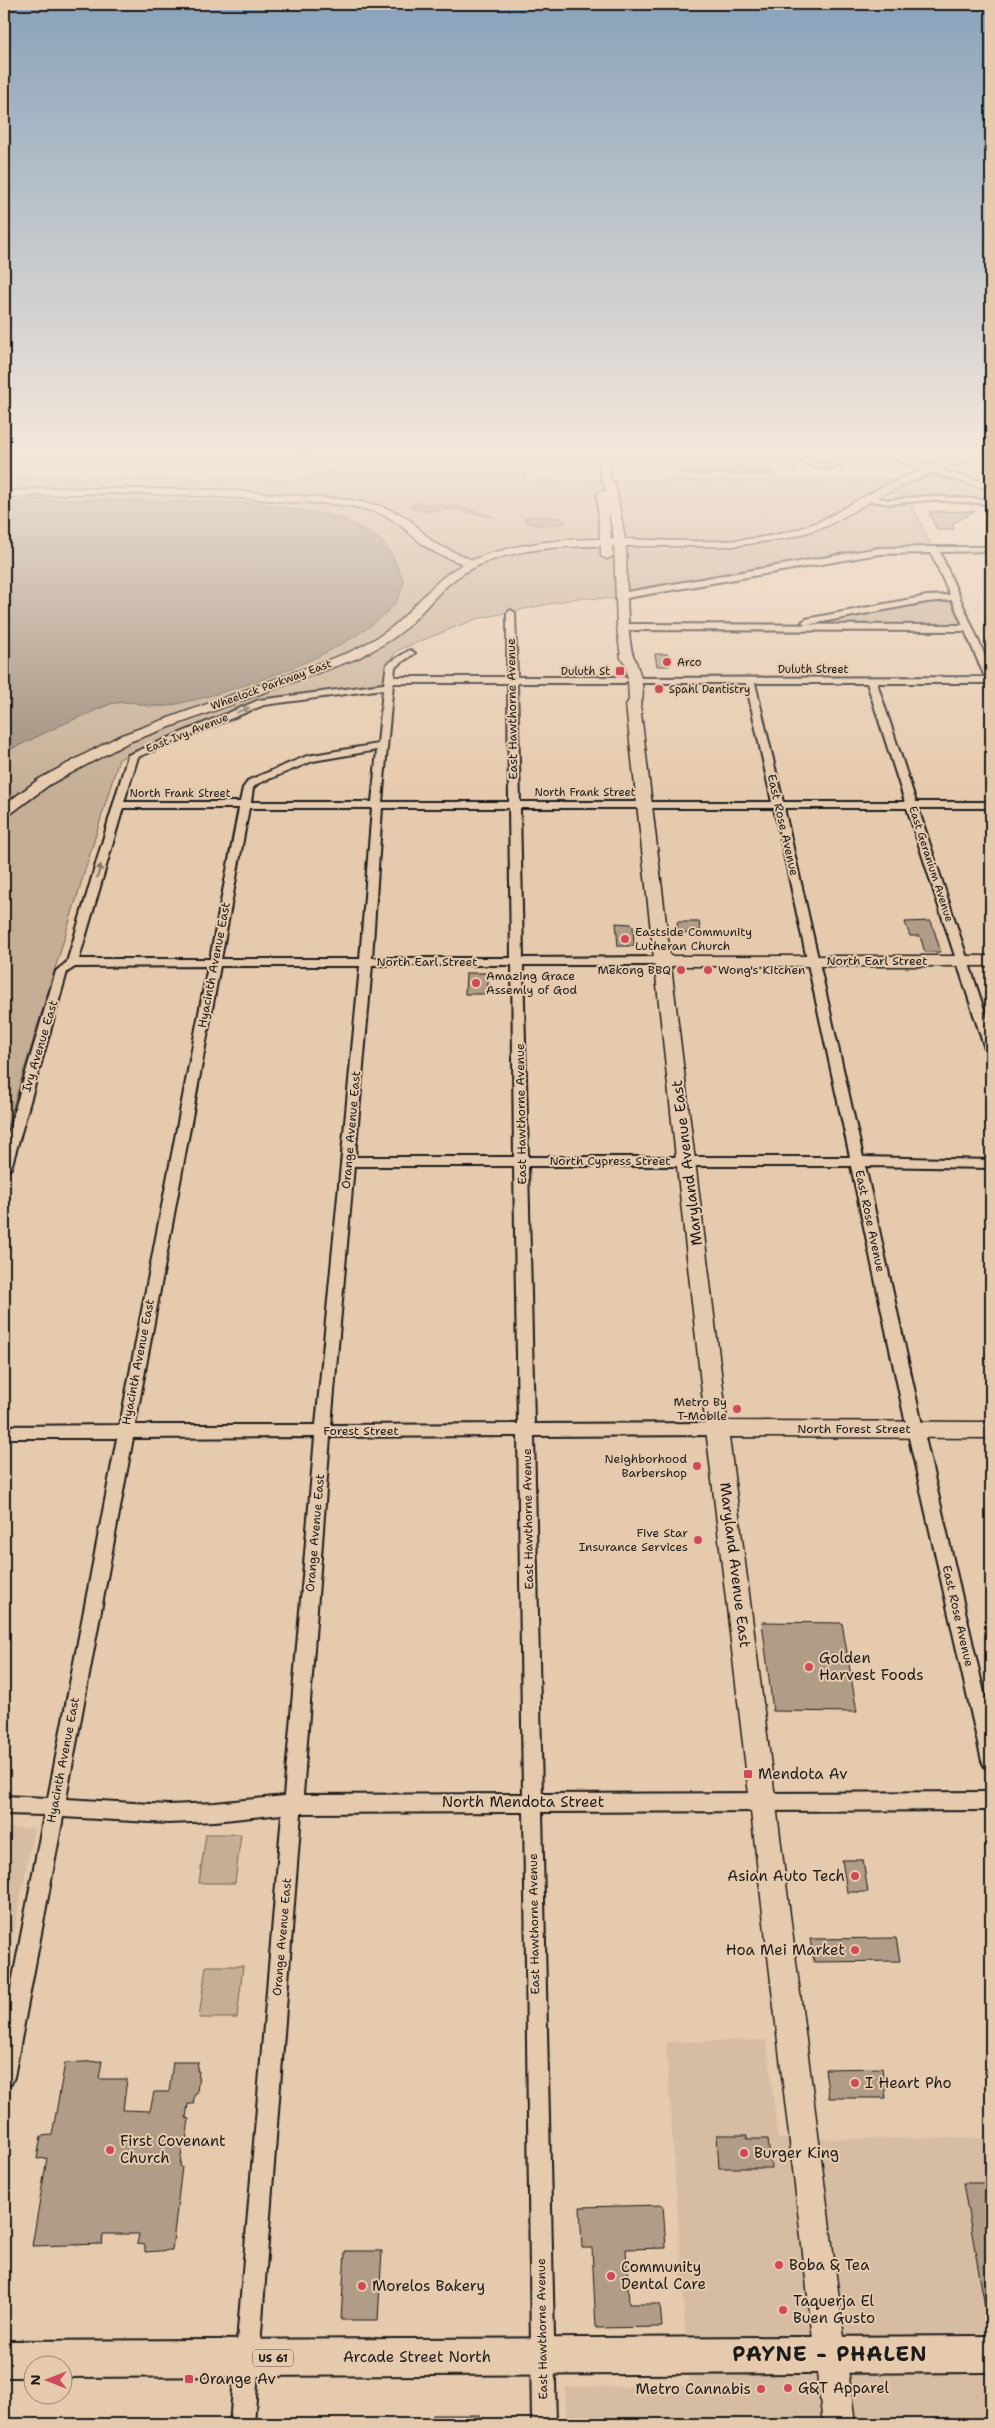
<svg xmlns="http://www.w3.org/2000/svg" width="995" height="2428" font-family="'Shantell Sans',sans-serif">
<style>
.built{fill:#d6bca2}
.green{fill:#c5ae95;stroke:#706558}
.water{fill:#9b8a78;stroke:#685e53}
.building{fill:#b19c87;stroke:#1c1c1c}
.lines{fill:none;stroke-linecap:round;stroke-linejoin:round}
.street-casing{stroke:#1c1c1c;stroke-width:4}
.secondary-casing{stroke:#1c1c1c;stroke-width:3}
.primary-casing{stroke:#1c1c1c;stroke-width:4}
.street{fill:#e6caad;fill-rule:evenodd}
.secondary{fill:#e6caad;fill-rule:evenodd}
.primary{fill:#e6caad;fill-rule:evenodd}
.oneway{fill:#817364}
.poi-dot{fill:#d1495b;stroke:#e6caad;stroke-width:2}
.labels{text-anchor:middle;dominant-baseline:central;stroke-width:4;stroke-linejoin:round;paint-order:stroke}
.far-poi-label{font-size:11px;fill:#1c1c1c;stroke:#e6caad;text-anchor:start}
.far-street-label{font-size:11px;fill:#1c1c1c;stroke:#e6caad}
.shield{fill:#e6caad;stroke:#595048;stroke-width:1}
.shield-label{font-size:11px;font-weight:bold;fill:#1c1c1c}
.street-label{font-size:12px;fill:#1c1c1c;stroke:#e6caad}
.poi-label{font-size:12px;fill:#1c1c1c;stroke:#e6caad;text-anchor:end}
.near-street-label{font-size:15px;fill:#1c1c1c;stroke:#e6caad}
.near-poi-label{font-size:15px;fill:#1c1c1c;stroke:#e6caad;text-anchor:start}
.near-district-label{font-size:21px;font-weight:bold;letter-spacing:1px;fill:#1c1c1c;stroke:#e6caad}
</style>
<rect width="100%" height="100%" fill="#e6caad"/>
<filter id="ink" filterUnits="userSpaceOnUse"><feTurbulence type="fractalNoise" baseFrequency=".02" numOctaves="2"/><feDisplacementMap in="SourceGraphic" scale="10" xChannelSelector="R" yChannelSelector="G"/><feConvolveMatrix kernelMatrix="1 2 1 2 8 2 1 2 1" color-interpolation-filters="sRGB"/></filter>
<g filter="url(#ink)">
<g class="built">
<polygon points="615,454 792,454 796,465 794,480 660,481 657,463 615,463"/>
<polygon points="4,1828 34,1829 4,1982"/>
<polygon points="767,2040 778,2139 991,2138 991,2424 566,2424 565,2387 689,2386 666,2042"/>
</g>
<g class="green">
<polygon points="362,454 524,454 526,481 862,481 943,476 991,489 991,500 868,492 872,501 890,504 911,503 933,549 878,548 613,599 578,598 476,619 398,650 389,661 383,682 249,703 119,759 4,1136 4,752 63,723 114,703 133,702 149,707 169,706 198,698 404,582 393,557 360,530 343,519 321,514 254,503 35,499 4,504 4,476 298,480 355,464"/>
<polygon points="917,454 991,454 991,480"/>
<polygon points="931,601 951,601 961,625 820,625 816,623"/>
<polygon points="206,1834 241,1834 235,1883 199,1883"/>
<polygon points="206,1966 243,1966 237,2018 199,2018"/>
</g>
<g class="water">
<path d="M35,499L254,503L321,514L343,519L380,539L393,557L404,582C401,590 399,600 393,606C348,655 236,692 171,705C151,709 134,699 115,703C106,704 98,709 90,713C60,724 33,740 4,752V504Z"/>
<polygon points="415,503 456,506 494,517 453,509 424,512 412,508 410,505"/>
<polygon points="535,516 561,518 567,523 539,526 524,521 525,518"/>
</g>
<g class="building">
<polygon points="677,454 769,454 774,474 680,474"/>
<polygon points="975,511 952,524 954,529 937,530 929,512"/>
<polygon points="655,654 668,654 669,666 657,666"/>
<polygon points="931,921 941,952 925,952 920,936 910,936 905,922"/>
<polygon points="677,922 699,922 701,933 682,933 678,932"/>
<polygon points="616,923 631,924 633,926 634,946 618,946"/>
<polygon points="466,973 488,973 488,994 465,994"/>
<polygon points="762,1622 842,1623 857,1712 773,1711"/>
<polygon points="842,1860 863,1860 868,1892 847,1892"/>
<polygon points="896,1938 900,1961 814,1962 810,1939"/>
<polygon points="102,2061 99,2079 127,2079 123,2110 150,2111 154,2092 169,2092 173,2062 198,2062 197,2071 199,2071 197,2093 195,2093 193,2104 188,2104 186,2118 189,2119 186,2141 183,2141 180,2166 182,2167 172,2250 145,2252 145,2245 137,2244 139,2234 103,2234 102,2244 32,2246 47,2158 37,2159 41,2136 52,2135 65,2063"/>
<polygon points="882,2068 886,2098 829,2098 825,2069"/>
<polygon points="717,2135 747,2135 747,2139 768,2139 771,2168 719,2168"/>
<polygon points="963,2183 991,2183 991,2312 986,2312"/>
<polygon points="663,2205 666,2248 626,2249 629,2304 660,2304 662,2327 596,2328 592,2248 582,2248 580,2207"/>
<polygon points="345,2251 382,2251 378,2320 341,2320"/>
<rect x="433" y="2415" width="46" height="9"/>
</g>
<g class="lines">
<defs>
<g id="street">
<polygon points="302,454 312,454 308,456"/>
<path d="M793,454C804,454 809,462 820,463C827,464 834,460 840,464C826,473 804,466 793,454Z"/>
<polygon points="868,496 890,500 928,496 991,500 991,504 928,500 890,504 865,500 864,498"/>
<path d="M934,547H991V551L940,552L991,670V683H877L916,802H991V808H918L991,1031V1053L985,1049L907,808H784L863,1157L991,1160V1168L865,1166L923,1429L991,1723V1769L985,1767L982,1761L907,1429L851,1166H528L534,1424L717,1423L722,1425L725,1429L722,1433L717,1435L534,1436L542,1794L991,1792V1810L542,1812L556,2424H532L524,1812L301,1813L254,2424H230L282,1814L215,1821L168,1823L63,1817L14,2077L11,2084L4,2087V2025L44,1815L4,1814V1796L48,1798L117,1438H4V1426L120,1425L208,966L75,967L67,972L11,1168L4,1172V1146L56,971L67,962L128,755L259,700L384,684L387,664L410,650L415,653L395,667L394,677H507V613L511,610L515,613L517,677H624L629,680L624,683H517L520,802H772L746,683H634L631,682V678L985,677L965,631L623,630L619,627L623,624L963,625L952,600L927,602L806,625L802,622L806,619L927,596L950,595L931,553L879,554L621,599L617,596L621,593L879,548ZM393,683H508L509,802H382ZM755,683H867L905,802H783ZM383,689L378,744L307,756L249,780L243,788L240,802H124L138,757L264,705ZM377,750L372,802H251L253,788L257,784L313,761ZM123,808H239L210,959H79ZM249,808H372L360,959H221ZM382,808H509L511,958H372ZM520,808H774L850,1157H528L523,965H664L670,961L664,957L523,958ZM372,965H512L514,1157H355ZM220,966H360L316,1425H135ZM354,1166H514L518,1424L331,1425ZM518,1436L523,1794L303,1795L330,1437ZM315,1437L284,1796L215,1803L168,1805L66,1799L133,1438Z"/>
</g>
<path id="secondary" d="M599,454H609L611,479L615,483L625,539C685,541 752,547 810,525C830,518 848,505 867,495C884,485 903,477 922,470L882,454H897L932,466L965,454H983L942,470L991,484V490L932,473L882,495L827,526L789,538L733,546H626C627,567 626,643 634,657C639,669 647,693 640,705L670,956H991V966H671L727,1421L991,1422V1438L729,1437L855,2424H823L706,1429L626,705L629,700L628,680L625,663L621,658L617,627L614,546H612L613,556L607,559L601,556V546C551,546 490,550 450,583C434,596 422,613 407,627C393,640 375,649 358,658L129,742L49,785L9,815L4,816V805L39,779L119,736L350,652C366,644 382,636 396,624C419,603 435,579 463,564C451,559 435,554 425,546C406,532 397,517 372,511C342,502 309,503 278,501C187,494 94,490 4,498V492L50,488L222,490L351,500L380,506L400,514L411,521L434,543L472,560C512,544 557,539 600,539L597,494L602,491L606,492L605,484L601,480ZM608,507L614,539H611Z"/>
<polygon id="primary" points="991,2336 991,2372 62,2377 62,2366 32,2366 32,2377 4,2377 4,2341"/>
</defs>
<use href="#street" class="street-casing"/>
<use href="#secondary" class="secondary-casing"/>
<use href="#primary" class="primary-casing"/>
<use href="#street" class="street"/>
<use href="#secondary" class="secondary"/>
<use href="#primary" class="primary"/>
</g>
<defs><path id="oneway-solid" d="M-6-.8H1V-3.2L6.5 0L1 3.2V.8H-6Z" transform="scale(1.25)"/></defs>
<g class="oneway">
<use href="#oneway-solid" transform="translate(243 710) rotate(-22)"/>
<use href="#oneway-solid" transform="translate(99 871) rotate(-74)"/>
</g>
</g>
<linearGradient id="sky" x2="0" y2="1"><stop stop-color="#89a3bb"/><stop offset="0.57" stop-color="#f4e7da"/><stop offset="1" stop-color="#f4e7da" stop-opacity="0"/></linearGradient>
<rect width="995" height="794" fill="url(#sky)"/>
<g class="poi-dot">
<circle cx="667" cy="662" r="5"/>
<rect x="615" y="666" width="10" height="10" rx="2.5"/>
<circle cx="659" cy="689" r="5"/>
<circle cx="625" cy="939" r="5"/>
<circle cx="681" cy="970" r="5"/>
<circle cx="708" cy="970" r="5"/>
<circle cx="476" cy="983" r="5"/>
<circle cx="737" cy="1409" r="5"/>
<circle cx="697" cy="1466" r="5"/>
<circle cx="698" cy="1540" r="5"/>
<circle cx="809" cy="1667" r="5"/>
<rect x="743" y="1769" width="10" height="10" rx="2.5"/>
<circle cx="855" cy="1876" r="5"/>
<circle cx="855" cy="1950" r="5"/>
<circle cx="855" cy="2083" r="5"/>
<circle cx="110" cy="2150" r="5"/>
<circle cx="744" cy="2153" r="5"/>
<circle cx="779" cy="2265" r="5"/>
<circle cx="611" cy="2276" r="5"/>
<circle cx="362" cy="2286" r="5"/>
<circle cx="783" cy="2310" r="5"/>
<rect x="184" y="2374" width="10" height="10" rx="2.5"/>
<circle cx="788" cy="2388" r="5"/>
<circle cx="761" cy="2389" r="5"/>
</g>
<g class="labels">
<g class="far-poi-label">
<text x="677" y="662">Arco</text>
<text x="610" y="671" text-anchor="end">Duluth St</text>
<text x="669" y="689">Spahl Dentistry</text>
</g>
<g class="far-street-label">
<text x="813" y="669">Duluth Street</text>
<text transform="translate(271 685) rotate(-20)">Wheelock Parkway East</text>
<text transform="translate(187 733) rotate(-22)">East Ivy Avenue</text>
<text x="585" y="792">North Frank Street</text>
<text x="180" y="793">North Frank Street</text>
<text transform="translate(931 864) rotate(72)">East Geranium Avenue</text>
</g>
<rect class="shield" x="253" y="2349.5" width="40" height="17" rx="4"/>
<g class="shield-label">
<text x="273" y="2358">US 61</text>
</g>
<g class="street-label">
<text transform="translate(512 709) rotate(-91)">East Hawthorne Avenue</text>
<text transform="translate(783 825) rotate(77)">East Rose Avenue</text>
<text x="877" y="961">North Earl Street</text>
<text x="427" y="962">North Earl Street</text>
<text transform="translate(214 965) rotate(-79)">Hyacinth Avenue East</text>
<text transform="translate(40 1046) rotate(-73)">Ivy Avenue East</text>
<text transform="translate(521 1114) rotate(-91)">East Hawthorne Avenue</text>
<text transform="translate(351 1130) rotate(-85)">Orange Avenue East</text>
<text x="610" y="1161">North Cypress Street</text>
<text transform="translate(870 1221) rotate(78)">East Rose Avenue</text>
<text transform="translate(138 1362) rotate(-79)">Hyacinth Avenue East</text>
<text x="854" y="1429">North Forest Street</text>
<text x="361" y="1431">Forest Street</text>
<text transform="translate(528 1519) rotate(-91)">East Hawthorne Avenue</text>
<text transform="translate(315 1533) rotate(-85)">Orange Avenue East</text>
<text transform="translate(958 1616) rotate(77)">East Rose Avenue</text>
<text transform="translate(63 1760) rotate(-79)">Hyacinth Avenue East</text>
<text transform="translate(534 1924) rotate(-91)">East Hawthorne Avenue</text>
<text transform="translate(282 1937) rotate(-85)">Orange Avenue East</text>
<text transform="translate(542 2329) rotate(-91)">East Hawthorne Avenue</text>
</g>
<g class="poi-label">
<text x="635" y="932" text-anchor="start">Eastside Community<tspan x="635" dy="14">Lutheran Church</tspan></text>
<text x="671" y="970">Mekong BBQ</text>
<text x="718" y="970" text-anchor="start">Wong's Kitchen</text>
<text x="486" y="976" text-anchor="start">Amazing Grace<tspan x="486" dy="14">Assemly of God</tspan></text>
<text x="727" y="1402">Metro By<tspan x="727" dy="14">T-Mobile</tspan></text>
<text x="687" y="1459">Neighborhood<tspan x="687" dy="14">Barbershop</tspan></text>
<text x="688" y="1533">Five Star<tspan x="688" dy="14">Insurance Services</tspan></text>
</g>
<g class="near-street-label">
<text transform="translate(687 1163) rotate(-97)">Maryland Avenue East</text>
<text transform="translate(735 1565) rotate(83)">Maryland Avenue East</text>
<text x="523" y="1802">North Mendota Street</text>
<text x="417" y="2357">Arcade Street North</text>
</g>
<g class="near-poi-label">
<text x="819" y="1658">Golden<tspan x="819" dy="17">Harvest Foods</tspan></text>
<text x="758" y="1774">Mendota Av</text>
<text x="845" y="1876" text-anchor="end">Asian Auto Tech</text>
<text x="845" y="1950" text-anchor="end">Hoa Mei Market</text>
<text x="865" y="2083">I Heart Pho</text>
<text x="120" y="2141">First Covenant<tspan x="120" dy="17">Church</tspan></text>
<text x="754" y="2153">Burger King</text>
<text x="789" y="2265">Boba &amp; Tea</text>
<text x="621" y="2267">Community<tspan x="621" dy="17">Dental Care</tspan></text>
<text x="372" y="2286">Morelos Bakery</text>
<text x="793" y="2301">Taquerja El<tspan x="793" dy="17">Buen Gusto</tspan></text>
<text x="199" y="2379">Orange Av</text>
<text x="798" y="2388">G&amp;T Apparel</text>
<text x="751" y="2389" text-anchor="end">Metro Cannabis</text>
</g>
<g class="near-district-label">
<text x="830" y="2354">PAYNE - PHALEN</text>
</g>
</g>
<rect width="995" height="2428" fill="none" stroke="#e6caad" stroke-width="20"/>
<rect x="10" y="10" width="975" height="2408" fill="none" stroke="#1c1c1c" stroke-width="2" filter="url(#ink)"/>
<g transform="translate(48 2380) rotate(270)"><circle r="24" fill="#e6caad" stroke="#958473"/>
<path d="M0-4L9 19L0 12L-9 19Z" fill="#d1495b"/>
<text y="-8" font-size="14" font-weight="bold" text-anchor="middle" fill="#1c1c1c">N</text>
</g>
</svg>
